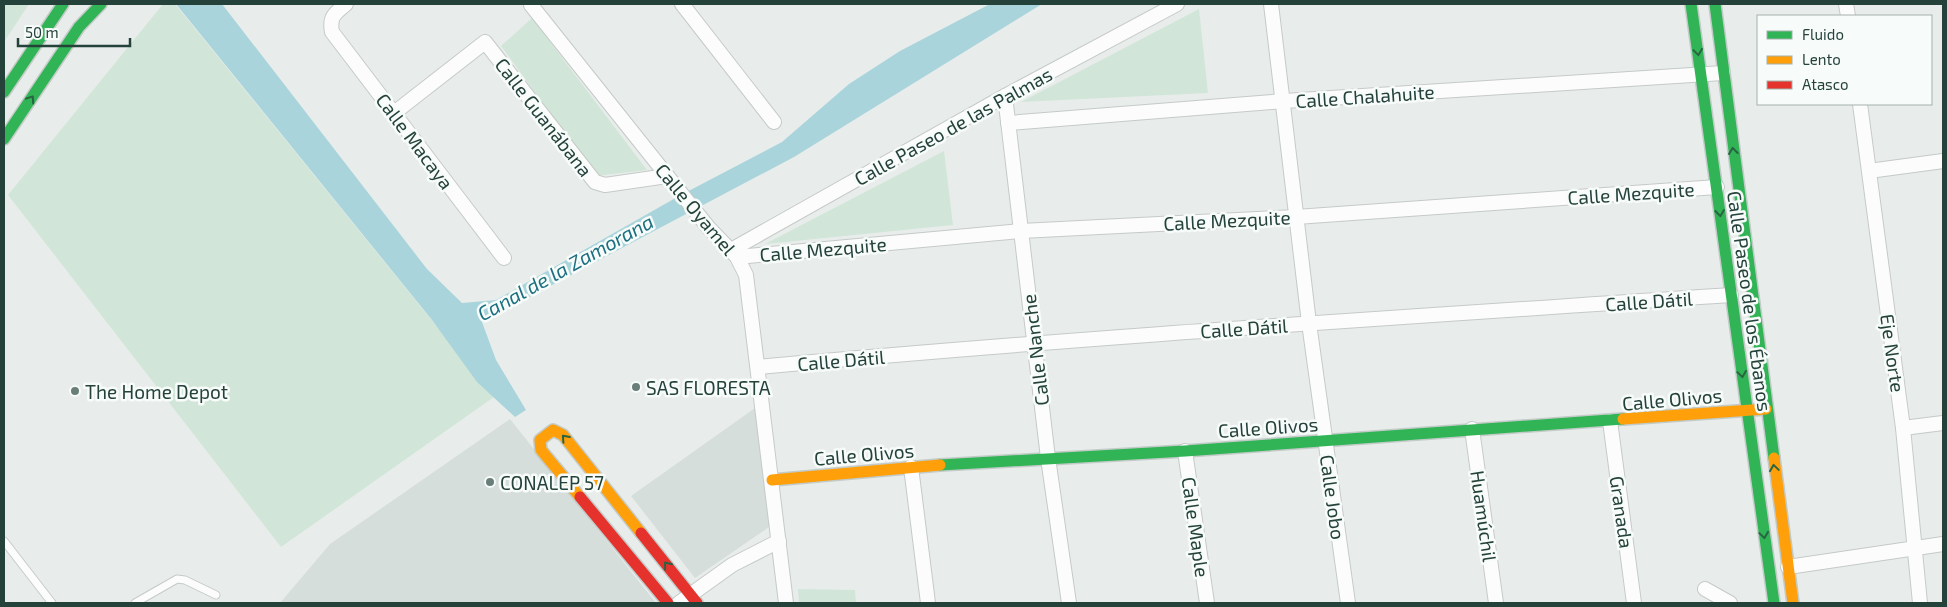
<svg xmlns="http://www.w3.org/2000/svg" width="1947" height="607" font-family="'Exo 2',sans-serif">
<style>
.built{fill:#d6dedb}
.green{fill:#d1e6d8}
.water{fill:#a9d4db}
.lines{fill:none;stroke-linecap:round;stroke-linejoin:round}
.lane-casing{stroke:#c5cac8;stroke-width:9}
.street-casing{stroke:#c5cac8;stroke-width:16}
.fast-casing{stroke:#c3cbc8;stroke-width:14}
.slow-casing{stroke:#c3cbc8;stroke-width:14}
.jam-casing{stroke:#c3cbc8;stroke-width:14}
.lane{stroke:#fcfcfc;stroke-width:7}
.street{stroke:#fcfcfc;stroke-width:14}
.fast{stroke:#30b455;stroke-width:11}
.slow{stroke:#ff9f0a;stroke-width:11}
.jam{stroke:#e5322d;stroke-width:11}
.oneway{stroke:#286442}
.poi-dot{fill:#697e78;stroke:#f7fbf9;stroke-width:2}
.labels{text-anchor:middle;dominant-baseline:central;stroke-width:5;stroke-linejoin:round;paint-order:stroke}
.street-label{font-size:19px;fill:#24423a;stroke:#f7fbf9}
.poi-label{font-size:19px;fill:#24423a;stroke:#f7fbf9;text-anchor:start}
.water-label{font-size:20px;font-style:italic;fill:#1c6f80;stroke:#f7fbf9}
</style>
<rect width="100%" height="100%" fill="#e8edeb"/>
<g class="built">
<polygon points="755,408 772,525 695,578 631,496"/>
<polygon points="510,419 656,603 280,603 330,544"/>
</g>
<g class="green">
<polygon points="4,4 29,4 4,42"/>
<polygon points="163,4 175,4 494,397 281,547 8,195"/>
<polygon points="1199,9 1208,93 1021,102"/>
<polygon points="532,18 647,170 596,176 501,46"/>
<polygon points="944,151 953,225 765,244"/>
<polygon points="798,589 855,590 856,603 799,603"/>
</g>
<polygon class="water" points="176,4 222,4 427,269 462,303 496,300 679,196 782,142 849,84 900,51 990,4 1042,4 794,157 482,322 496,360 526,410 515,417 477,382 432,320"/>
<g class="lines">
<defs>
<g id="lane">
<polyline points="4,541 52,603"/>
<polyline points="135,603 177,579 185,580 216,595"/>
</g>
<g id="street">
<path d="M346,4C335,13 329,17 332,32L504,258"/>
<polyline points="533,4 531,5 708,227 737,257 746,275 786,603"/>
<polyline points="682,4 774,122"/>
<polyline points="1271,4 1309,323 1348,603"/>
<polyline points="1846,4 1848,16"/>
<polyline points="1005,96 1048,458 1069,603"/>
<polyline points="1860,104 1903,428 1920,603"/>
<polyline points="394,113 485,42 595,182 605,185 667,176"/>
<polyline points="1008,123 1284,101 1723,73"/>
<polyline points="1869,171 1943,161"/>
<polyline points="731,250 1005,96 1177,4"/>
<polyline points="737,257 1021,231 1296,217 1717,187"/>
<path d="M758,367C1082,337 1407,317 1731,295"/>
<polyline points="1610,421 1634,603"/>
<polyline points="1903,428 1943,423"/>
<polyline points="1472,429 1496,603"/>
<polyline points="1185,451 1207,603"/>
<polyline points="911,467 928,603"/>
<polyline points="1788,567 1943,544"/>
<polyline points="1705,589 1730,603"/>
<polyline points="679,603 732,565 779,541"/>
</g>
<g id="fast">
<polyline points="1691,4 1774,603"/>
<polyline points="1715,4 1774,458"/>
<polyline points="4,92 63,4"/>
<polyline points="4,139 79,27 101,4"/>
<polyline points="940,465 1185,451 1623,419"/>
</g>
<g id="slow">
<polyline points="1623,419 1766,409"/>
<polyline points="1774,458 1793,603"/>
<polyline points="772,480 940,465"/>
<polyline points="580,497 541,450 540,440 553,430 563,435 641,533"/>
</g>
<g id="jam">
<polyline points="580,497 668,603"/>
<polyline points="641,533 697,603"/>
</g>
</defs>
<use href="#lane" class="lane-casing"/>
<use href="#street" class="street-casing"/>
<use href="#fast" class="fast-casing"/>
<use href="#slow" class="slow-casing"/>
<use href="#jam" class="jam-casing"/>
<use href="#lane" class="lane"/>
<use href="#street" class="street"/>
<use href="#fast" class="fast"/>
<use href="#slow" class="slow"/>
<use href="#jam" class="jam"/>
</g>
<defs><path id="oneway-chevron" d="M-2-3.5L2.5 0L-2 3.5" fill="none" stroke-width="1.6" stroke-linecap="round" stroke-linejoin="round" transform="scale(1.25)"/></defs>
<g class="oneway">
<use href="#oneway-chevron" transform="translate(1698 52) rotate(82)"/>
<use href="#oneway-chevron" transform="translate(31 99) rotate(-56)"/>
<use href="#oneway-chevron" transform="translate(1733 151) rotate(-97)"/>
<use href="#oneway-chevron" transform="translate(1720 213) rotate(83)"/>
<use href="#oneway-chevron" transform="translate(1742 374) rotate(82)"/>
<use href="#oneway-chevron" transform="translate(565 438) rotate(-132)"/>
<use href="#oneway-chevron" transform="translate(1774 468) rotate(-98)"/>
<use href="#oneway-chevron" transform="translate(1764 535) rotate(82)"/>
<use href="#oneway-chevron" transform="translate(667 565) rotate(-128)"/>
</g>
<g class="poi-dot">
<circle cx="636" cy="387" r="5"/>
<circle cx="75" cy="391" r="5"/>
<circle cx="490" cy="482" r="5"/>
</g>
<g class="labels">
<g class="street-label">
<text transform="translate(1365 96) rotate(-4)">Calle Chalahuite</text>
<text transform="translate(544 117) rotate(52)">Calle Guanábana</text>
<text transform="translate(953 126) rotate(-29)">Calle Paseo de las Palmas</text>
<text transform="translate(415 141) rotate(53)">Calle Macaya</text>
<text transform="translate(1631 193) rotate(-4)">Calle Mezquite</text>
<text transform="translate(696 209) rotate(50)">Calle Oyamel</text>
<text transform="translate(1227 220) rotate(-3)">Calle Mezquite</text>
<text transform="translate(823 249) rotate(-5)">Calle Mezquite</text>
<text transform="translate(1649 301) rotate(-4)">Calle Dátil</text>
<text transform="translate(1750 301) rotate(82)">Calle Paseo de los Ébanos</text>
<text transform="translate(1244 328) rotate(-4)">Calle Dátil</text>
<text transform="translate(1035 350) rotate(-97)">Calle Nanche</text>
<text transform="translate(1893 353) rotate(82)">Eje Norte</text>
<text transform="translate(841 360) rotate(-5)">Calle Dátil</text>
<text transform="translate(1672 399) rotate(-5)">Calle Olivos</text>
<text transform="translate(1268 427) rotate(-4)">Calle Olivos</text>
<text transform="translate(864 454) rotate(-5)">Calle Olivos</text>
<text transform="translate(1333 497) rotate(82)">Calle Jobo</text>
<text transform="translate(1622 512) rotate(82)">Granada</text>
<text transform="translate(1484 516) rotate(82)">Huamúchil</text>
<text transform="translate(1196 527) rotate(82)">Calle Maple</text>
</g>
<g class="poi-label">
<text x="646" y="387">SAS FLORESTA</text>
<text x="85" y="391">The Home Depot</text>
<text x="500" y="482">CONALEP 57</text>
</g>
<g class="water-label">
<text transform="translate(565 267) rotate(-29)">Canal de la Zamorana</text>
</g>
</g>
<rect width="1947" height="607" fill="none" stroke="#24423a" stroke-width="10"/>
<rect x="1757" y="15" width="175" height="90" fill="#f7fbf9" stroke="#a3b1ad"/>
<rect x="1767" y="31" width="25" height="8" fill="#30b455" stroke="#a3b1ad"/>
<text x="1802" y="40" font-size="15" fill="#24423a">Fluido</text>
<rect x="1767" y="56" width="25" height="8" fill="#ff9f0a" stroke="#a3b1ad"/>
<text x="1802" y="65" font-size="15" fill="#24423a">Lento</text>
<rect x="1767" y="81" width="25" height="8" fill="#e5322d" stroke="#a3b1ad"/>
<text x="1802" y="90" font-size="15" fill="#24423a">Atasco</text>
<path d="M18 38v8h112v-8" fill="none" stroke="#24423a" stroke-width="2.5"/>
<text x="25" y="38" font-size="15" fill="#24423a" stroke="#f7fbf9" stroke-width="4" paint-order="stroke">50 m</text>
</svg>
